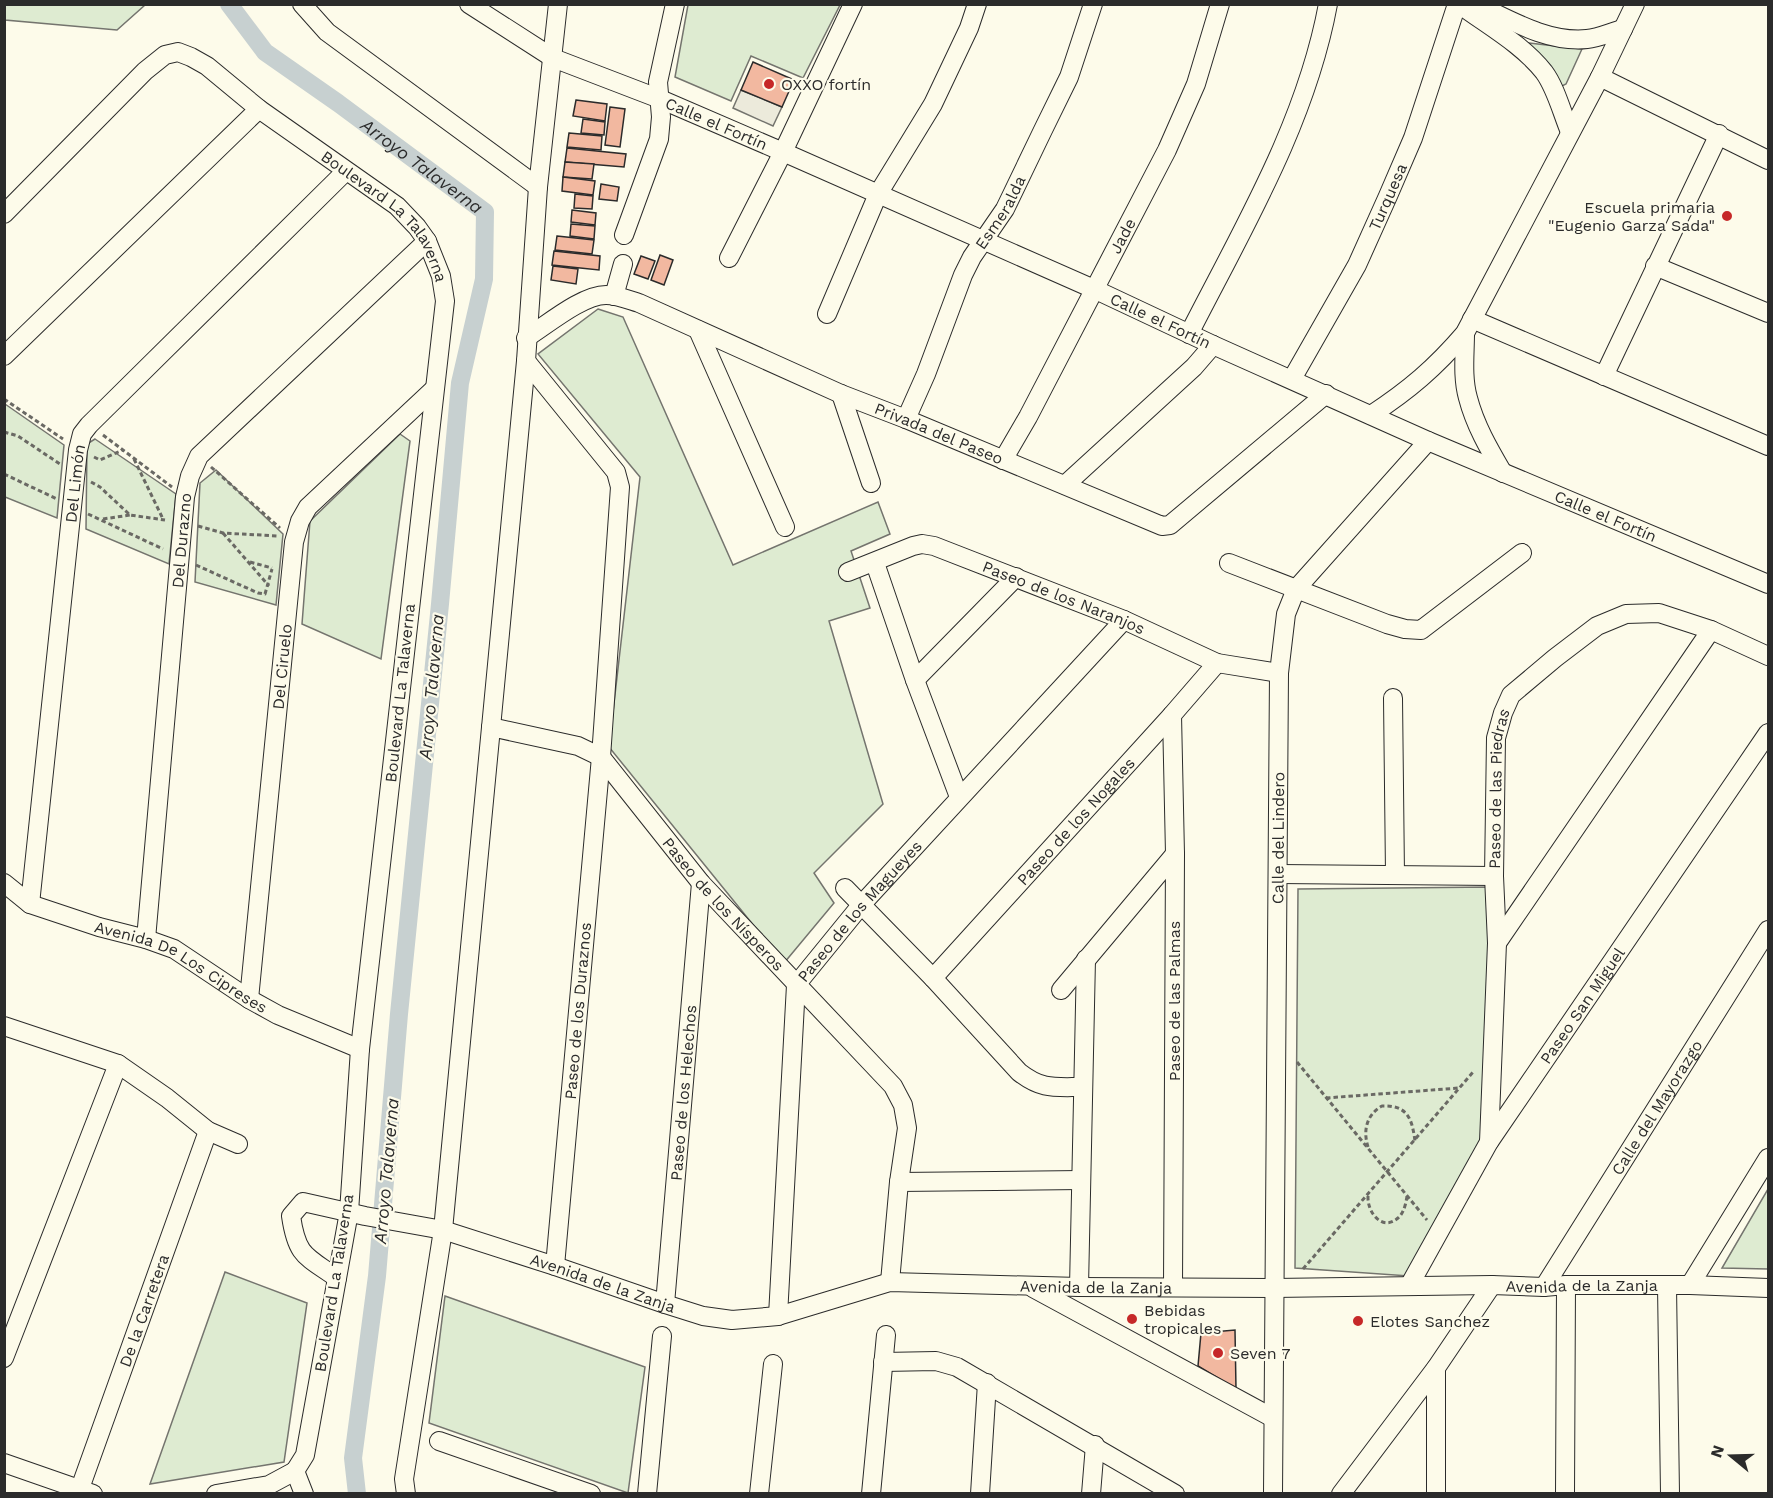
<svg xmlns="http://www.w3.org/2000/svg" width="1773" height="1498" font-family="'Work Sans',sans-serif">
<style>
.green{fill:#deebd1;stroke:#74746e;stroke-width:1.5}
.parking{fill:#eceadb;stroke:#74746e;stroke-width:1.5}
.lines{fill:none;stroke-linecap:round;stroke-linejoin:round}
.canal{stroke:#c7d0d0;stroke-width:18}
.building{fill:#f2b8a0;stroke:#2b2b2b;stroke-width:1.5}
.minor-casing{stroke:#2b2b2b;stroke-width:20}
.path{stroke:#6a6964;stroke-width:3;stroke-dasharray:4.5 3;stroke-linecap:butt}
.minor{stroke:#fdfbea;stroke-width:18}
.poi-dot{fill:#c62828;stroke:#fdfbea;stroke-width:2}
.labels{text-anchor:middle;dominant-baseline:central;stroke-width:4.5;stroke-linejoin:round;paint-order:stroke}
.poi-label{font-size:16px;fill:#2b2b2b;stroke:#fdfbea;text-anchor:start}
.street-label{font-size:16px;fill:#2b2b2b;stroke:#fdfbea}
.water-label{font-size:18px;font-style:italic;fill:#2b2b2b;stroke:#fdfbea}
</style>
<rect width="100%" height="100%" fill="#fdfbea"/>
<g class="green">
<polygon points="4,5 5,4 145,5 117,30 5,20"/>
<polygon points="688,5 688,4 840,5 803,78 751,56 731,101 675,77"/>
<polygon points="1529,43 1582,49 1566,84 1560,87"/>
<polygon points="598,309 623,317 733,565 878,502 890,534 851,551 870,608 829,621 883,804 814,873 834,903 784,963 609,747 640,477 538,354"/>
<polygon points="5,404 64,445 57,518 5,497"/>
<polygon points="400,434 410,441 381,659 302,624 310,521"/>
<polygon points="95,439 176,494 169,564 86,529 87,444"/>
<polygon points="216,470 283,534 276,605 195,582 200,483"/>
<polygon points="1491,887 1486,1144 1409,1276 1295,1268 1298,889"/>
<polygon points="1768,1189 1768,1269 1722,1268"/>
<polygon points="225,1272 307,1303 284,1462 150,1484"/>
<polygon points="445,1296 645,1367 628,1493 429,1423"/>
</g>
<polygon class="parking" points="741,90 782,107 773,126 733,108"/>
<g class="lines">
<path class="canal" id="s1" d="M229,4L265,52L338,103L485,212L484,279L460,383L440,604L399,1014L377,1276L353,1458L357,1494"/>
</g>
<g class="building">
<polygon points="753,62 794,80 782,107 741,90"/>
<polygon points="576,100 607,104 605,121 573,116"/>
<polygon points="610,107 625,109 620,147 605,145"/>
<polygon points="583,119 605,122 604,135 581,133"/>
<polygon points="569,133 602,136 601,150 567,147"/>
<polygon points="567,148 626,154 624,167 565,162"/>
<polygon points="565,162 594,164 592,179 563,177"/>
<polygon points="563,177 595,181 593,195 562,191"/>
<polygon points="601,184 619,187 617,201 599,199"/>
<polygon points="575,194 593,196 592,209 574,208"/>
<polygon points="572,210 596,213 595,225 571,222"/>
<polygon points="571,224 595,226 594,239 570,236"/>
<polygon points="557,236 594,240 592,254 555,250"/>
<polygon points="554,251 600,256 599,270 552,265"/>
<polygon points="660,255 673,260 664,285 651,280"/>
<polygon points="641,256 655,261 648,279 634,274"/>
<polygon points="553,266 578,269 576,284 551,280"/>
<polygon points="1235,1330 1236,1389 1198,1366 1201,1333"/>
</g>
<g class="lines">
<defs>
<g id="minor">
<polyline points="302,4 327,32 538,187"/>
<path id="s2" d="M469,4L553,58L660,99L783,152L1096,290L1213,345L1428,441L1768,584"/>
<path d="M1459,4C1487,25 1522,44 1544,72C1556,88 1562,113 1570,132"/>
<path d="M1476,4C1510,20 1548,43 1587,39C1599,38 1611,32 1623,29"/>
<polyline points="1600,77 1768,160"/>
<path id="s3" d="M4,214L145,71L165,55L178,52L191,57L207,66L259,109L397,206L417,227L427,241L441,276L445,301L360,1049L349,1212L305,1455L295,1471"/>
<polyline points="624,235 659,139 661,117 658,82 675,4"/>
<polyline points="729,258 783,152 853,4"/>
<polyline points="1655,266 1768,313"/>
<polyline points="614,296 623,264"/>
<polyline points="827,314 878,194 933,104 969,28 977,4"/>
<polyline points="1472,319 1768,446"/>
<polyline points="698,330 785,527"/>
<path d="M1465,333C1465,354 1462,377 1468,398C1475,425 1489,449 1503,473"/>
<path d="M1189,334C1243,228 1306,123 1328,4"/>
<path id="s4" d="M526,338C547,325 582,295 606,295C617,295 629,300 639,303L841,394L906,419L1162,526L1170,525L1326,394"/>
<polyline points="4,356 259,109"/>
<polyline points="526,361 616,472 620,487 601,757 555,1266"/>
<polyline points="1604,376 1719,134"/>
<path id="s5" d="M1292,379L1357,265L1388,196L1413,138L1457,4"/>
<polyline points="841,394 871,483"/>
<path d="M1371,415C1409,390 1435,368 1465,333L1600,77L1635,4"/>
<path id="s6" d="M906,419L926,374L963,275L972,257L1005,209L1043,130L1069,77L1093,4"/>
<path id="s7" d="M1003,460L1028,417L1167,150L1196,84L1220,4"/>
<polyline points="1065,485 1194,367 1213,345"/>
<polyline points="875,563 915,680 959,797"/>
<polyline points="1229,563 1387,624 1405,629 1421,630 1522,553"/>
<path id="s8" d="M848,572L913,546L922,544L934,546L1124,620L1217,663L1279,673"/>
<polyline points="915,680 1016,577"/>
<polyline points="1393,698 1395,875"/>
<polyline points="1172,715 1175,854 1173,1287"/>
<path id="s9" d="M491,727L578,746L601,757L701,883L893,1086L903,1105L907,1128L899,1182L890,1282"/>
<polyline points="1279,874 1494,876"/>
<path id="s10" d="M4,883L30,904L99,927L146,939L174,949L249,999L278,1015L360,1049"/>
<path d="M845,888L933,978L1019,1072C1042,1090 1054,1087 1083,1087"/>
<path id="s11" d="M30,904L78,450L82,434L89,425L346,171"/>
<path id="s12" d="M146,939L185,497L190,476L199,456L427,241"/>
<polyline points="1497,943 1711,630"/>
<path id="s13" d="M933,978L1172,715L1217,663"/>
<polyline points="1061,990 1175,854"/>
<path id="s14" d="M249,999L294,542L300,521L308,507L434,389"/>
<polyline points="4,1026 118,1064 167,1098 208,1131 238,1144"/>
<path id="s15" d="M1489,1142L1497,943L1494,876L1496,738L1503,713L1511,695L1555,658L1597,626L1626,614L1659,613L1711,630L1768,656"/>
<polyline points="899,1182 1081,1180"/>
<path id="s16" d="M337,1278C306,1256 297,1257 291,1216L303,1202L365,1216L443,1230L555,1266L665,1304L703,1316L732,1320L778,1316L890,1282L1079,1287L1274,1288L1492,1285L1544,1287L1566,1285H1690L1768,1288"/>
<polyline points="1690,1285 1768,1158"/>
<path id="s17" d="M1409,1286L1489,1142L1768,733"/>
<polyline points="1667,1286 1670,1494"/>
<polyline points="1079,1287 1086,959"/>
<path id="s18" d="M1544,1287L1768,930"/>
<polyline points="1033,1288 1273,1418"/>
<path id="s19" d="M665,1304L701,883"/>
<path id="s20" d="M778,1316L796,985L862,904L1124,620"/>
<polyline points="4,1358 118,1064"/>
<polyline points="883,1362 936,1361 957,1367 1175,1494"/>
<polyline points="1436,1368 1436,1494"/>
<polyline points="439,1441 591,1494"/>
<polyline points="4,1463 93,1494"/>
<polyline points="295,1471 304,1494"/>
<path id="s21" d="M78,1494L208,1131"/>
<polyline points="216,1494 269,1485 295,1471"/>
<polyline points="406,1494 404,1479 443,1230 526,361 538,187 558,4"/>
<polyline points="647,1494 662,1336"/>
<polyline points="759,1494 773,1364"/>
<polyline points="871,1494 886,1335"/>
<polyline points="980,1494 987,1383"/>
<polyline points="1091,1494 1095,1445"/>
<path id="s22" d="M1273,1494L1279,673L1286,614L1296,589L1428,441"/>
<polyline points="1341,1494 1436,1368 1492,1285"/>
<polyline points="1565,1494 1566,1285"/>
</g>
</defs>
<use href="#minor" class="minor-casing"/>
<g class="path">
<polyline points="4,399 63,439"/>
<polyline points="4,432 18,436 60,464"/>
<polyline points="103,435 172,487"/>
<polyline points="94,457 100,460 123,450"/>
<polyline points="134,459 163,519"/>
<polyline points="211,467 280,528"/>
<polyline points="4,474 57,499"/>
<polyline points="91,482 100,487 130,515 165,520"/>
<polyline points="88,514 163,549"/>
<polyline points="103,519 130,515"/>
<polyline points="198,526 223,533 278,536"/>
<polyline points="223,533 269,586"/>
<polyline points="250,562 272,568"/>
<polyline points="196,565 258,593 265,594 272,569"/>
<polyline points="1297,1062 1427,1220"/>
<polyline points="1326,1098 1459,1088"/>
<path d="M1368,1147C1363,1131 1366,1115 1382,1106C1408,1105 1412,1119 1415,1141"/>
<path d="M1368,1196C1367,1212 1382,1232 1398,1218C1404,1213 1406,1203 1407,1196"/>
<polyline points="1303,1269 1474,1071"/>
</g>
<use href="#minor" class="minor"/>
</g>
<g class="poi-dot">
<circle cx="769" cy="84" r="6"/>
<circle cx="1727" cy="216" r="6"/>
<circle cx="1132" cy="1319" r="6"/>
<circle cx="1358" cy="1321" r="6"/>
<circle cx="1218" cy="1353" r="6"/>
</g>
<g class="labels">
<g class="poi-label">
<text x="781" y="84">OXXO fortín</text>
<text x="1715" y="207" text-anchor="end">Escuela primaria<tspan x="1715" dy="18">"Eugenio Garza Sada"</tspan></text>
<text x="1144" y="1310">Bebidas<tspan x="1144" dy="18">tropicales</tspan></text>
<text x="1370" y="1321">Elotes Sanchez</text>
<text x="1230" y="1353">Seven 7</text>
</g>
<g class="street-label">
<text stroke="none"><textPath href="#s2" startOffset="276">Calle el Fortín</textPath></text>
<text stroke="none"><textPath href="#s5" startOffset="206">Turquesa</textPath></text>
<text stroke="none"><textPath href="#s6" startOffset="228">Esmeralda</textPath></text>
<text stroke="none"><textPath href="#s3" startOffset="508">Boulevard La Talaverna</textPath></text>
<text stroke="none"><textPath href="#s7" startOffset="254">Jade</textPath></text>
<text stroke="none"><textPath href="#s2" startOffset="762">Calle el Fortín</textPath></text>
<text stroke="none"><textPath href="#s4" startOffset="453">Privada del Paseo</textPath></text>
<text stroke="none"><textPath href="#s11" startOffset="423">Del Limón</textPath></text>
<text stroke="none"><textPath href="#s2" startOffset="1248">Calle el Fortín</textPath></text>
<text stroke="none"><textPath href="#s12" startOffset="400">Del Durazno</textPath></text>
<text stroke="none"><textPath href="#s8" startOffset="231">Paseo de los Naranjos</textPath></text>
<text stroke="none"><textPath href="#s14" startOffset="334">Del Ciruelo</textPath></text>
<text transform="translate(400 693) rotate(-84)">Boulevard La Talaverna</text>
<text stroke="none"><textPath href="#s15" startOffset="354">Paseo de las Piedras</textPath></text>
<text stroke="none"><textPath href="#s13" startOffset="212">Paseo de los Nogales</textPath></text>
<text stroke="none"><textPath href="#s22" startOffset="656">Calle del Lindero</textPath></text>
<text stroke="none"><textPath href="#s9" startOffset="306">Paseo de los Nísperos</textPath></text>
<text stroke="none"><textPath href="#s20" startOffset="429">Paseo de los Magueyes</textPath></text>
<text stroke="none"><textPath href="#s10" startOffset="198">Avenida De Los Cipreses</textPath></text>
<text transform="translate(1174 1001) rotate(-90)">Paseo de las Palmas</text>
<text stroke="none"><textPath href="#s17" startOffset="330">Paseo San Miguel</textPath></text>
<text transform="translate(578 1011) rotate(-85)">Paseo de los Duraznos</text>
<text stroke="none"><textPath href="#s19" startOffset="212">Paseo de los Helechos</textPath></text>
<text stroke="none"><textPath href="#s18" startOffset="212">Calle del Mayorazgo</textPath></text>
<text transform="translate(334 1283) rotate(-81)">Boulevard La Talaverna</text>
<text stroke="none"><textPath href="#s16" startOffset="411">Avenida de la Zanja</textPath></text>
<text stroke="none"><textPath href="#s16" startOffset="1401">Avenida de la Zanja</textPath></text>
<text stroke="none"><textPath href="#s16" startOffset="915">Avenida de la Zanja</textPath></text>
<text stroke="none"><textPath href="#s21" startOffset="195">De la Carretera</textPath></text>
</g>
<g class="water-label">
<text stroke="none"><textPath href="#s1" startOffset="254">Arroyo Talaverna</textPath></text>
<text transform="translate(431 687) rotate(-85)">Arroyo Talaverna</text>
<text transform="translate(386 1171) rotate(-85)">Arroyo Talaverna</text>
</g>
</g>
<rect width="1773" height="1498" fill="none" stroke="#2b2b2b" stroke-width="12"/>
<g transform="translate(1731 1456) rotate(289)" stroke="#fdfbea" stroke-width="4.5" paint-order="stroke">
<path d="M0-4.5L10 22L0 15L-10 22Z" fill="#2b2b2b"/>
<text y="-9" font-size="16" font-weight="bold" text-anchor="middle" fill="#2b2b2b">N</text>
</g>
</svg>
